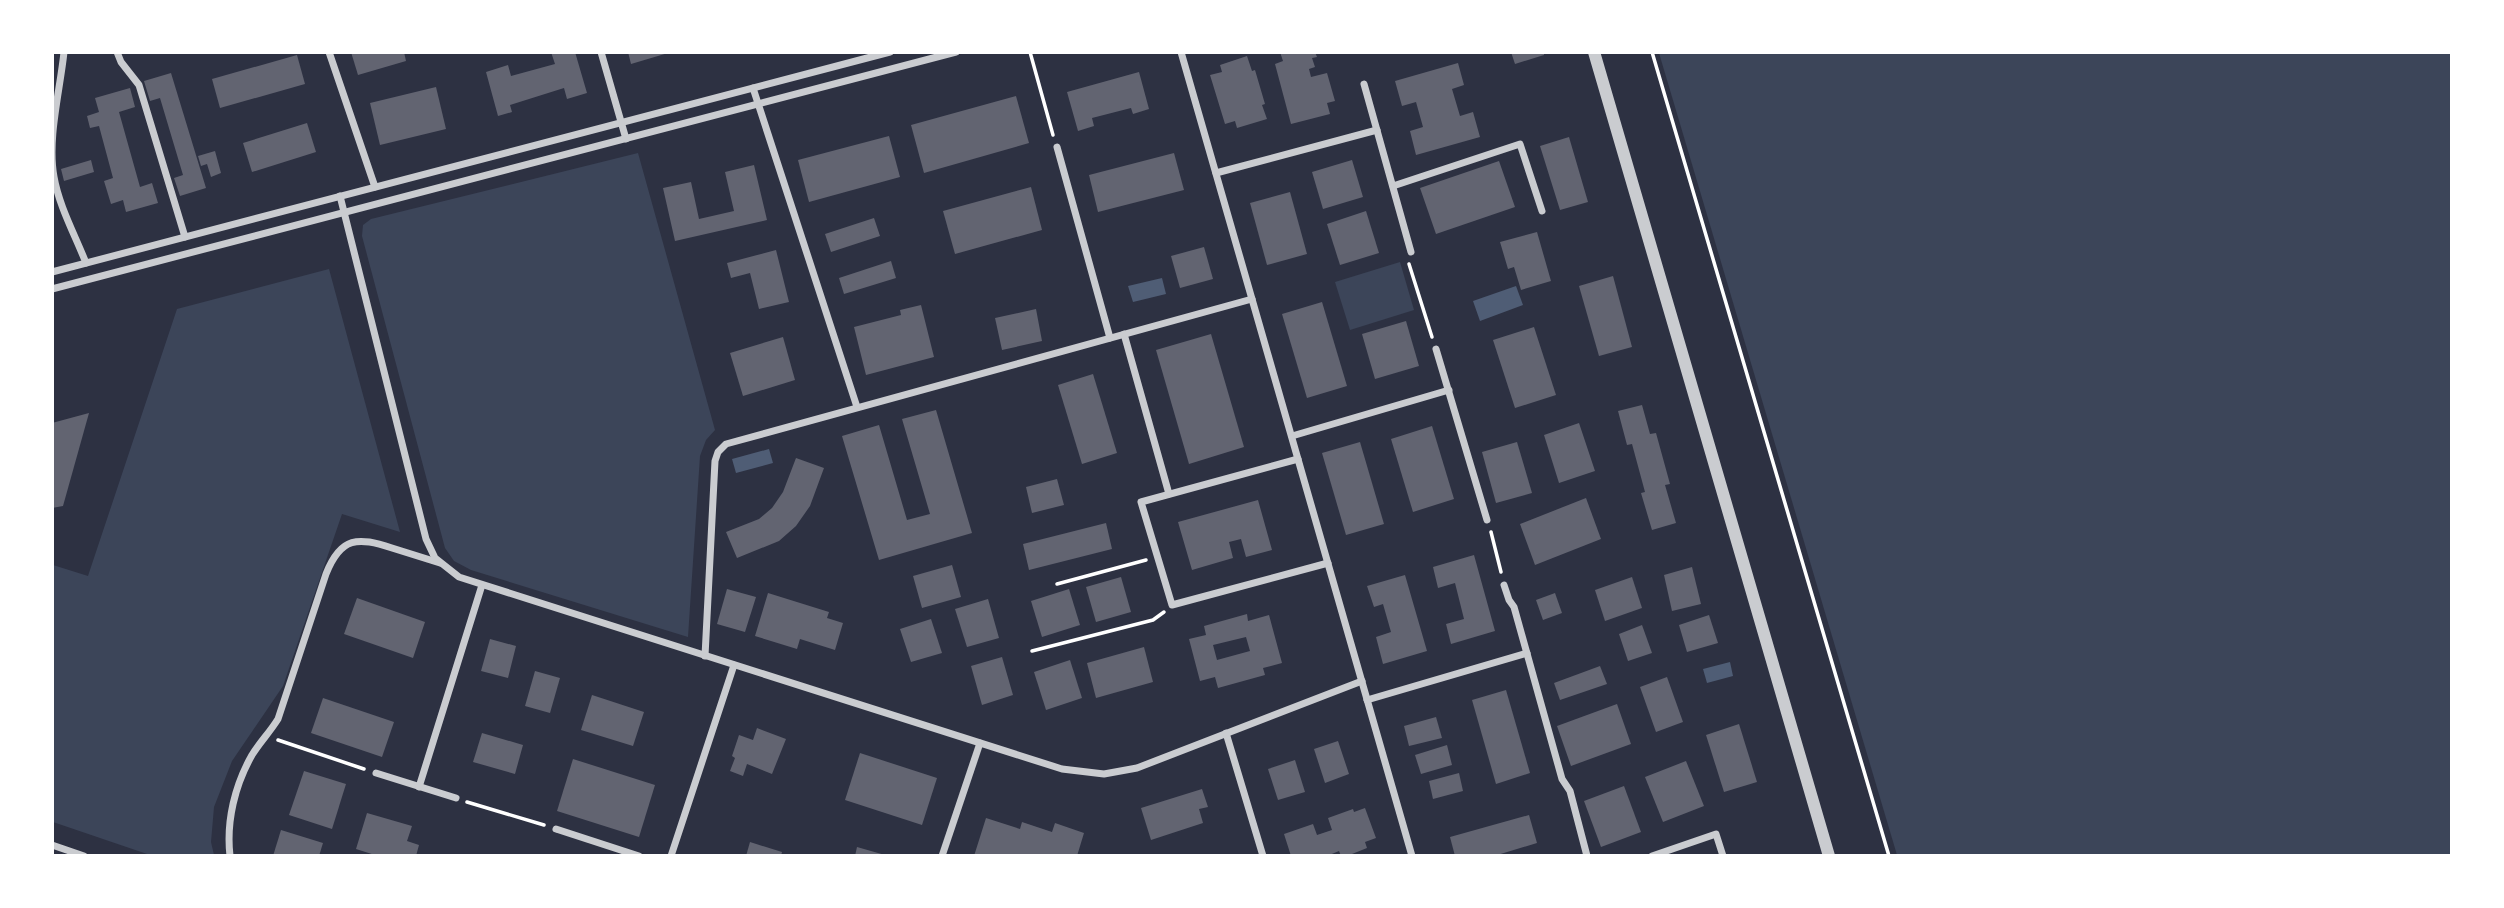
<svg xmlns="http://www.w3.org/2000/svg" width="2504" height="908" font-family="Inter,sans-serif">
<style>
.green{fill:#3c4559}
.water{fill:#4f5d75}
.building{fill:#626471;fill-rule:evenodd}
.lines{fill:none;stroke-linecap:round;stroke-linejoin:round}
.path{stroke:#fff;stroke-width:3.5}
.minor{stroke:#caccd0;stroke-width:7}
.tertiary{stroke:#caccd0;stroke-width:12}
</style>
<rect width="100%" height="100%" fill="#2d3142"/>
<g class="green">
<polygon points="1659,53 2451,53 2451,855 1897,855"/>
<polygon points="638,153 715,430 706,440 700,456 688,637 471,570 454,561 445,548 362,236 363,225 371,219"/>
<polygon points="1400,262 1414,310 1350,330 1335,282"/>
<polygon points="329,269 400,532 342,514 283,686 232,761 214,807 211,842 214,855 150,855 53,822 53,565 88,576 177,309"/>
</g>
<g class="water">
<polygon points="1162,278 1166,294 1133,302 1128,286"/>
<polygon points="1516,286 1523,305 1480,321 1473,301"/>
<polygon points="769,449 773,463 736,473 732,459"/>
<polygon points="1730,662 1733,676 1707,683 1703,669"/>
</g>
<g class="building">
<polygon points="351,52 404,52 406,61 358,75"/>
<polygon points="551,52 575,52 587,93 567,99 564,88 510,105 512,112 498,116 486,72 508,65 511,76 555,64"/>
<polygon points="628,52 667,52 668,53 631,64"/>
<polygon points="1280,52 1315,52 1317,57 1312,58 1315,67 1309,69 1311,77 1327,73 1335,101 1327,103 1330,114 1291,124 1275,64 1283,61"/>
<polygon points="1511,52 1544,52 1544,55 1515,64"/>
<polygon points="297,55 305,84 220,108 212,79"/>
<polygon points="1247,56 1252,71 1255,70 1265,104 1262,105 1267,119 1237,128 1235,121 1225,124 1210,75 1222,72 1220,65"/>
<polygon points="1458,63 1464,85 1452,89 1460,116 1473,112 1480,137 1416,155 1410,131 1423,127 1416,102 1402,106 1395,81"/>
<polygon points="1139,72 1149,109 1133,114 1131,108 1092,118 1094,126 1078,131 1067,92"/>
<polygon points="171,73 206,188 180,196 174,178 183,175 160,98 150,101 144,81"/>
<polygon points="436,87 446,129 380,145 370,103"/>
<polygon points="130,88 135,107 119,112 140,187 152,183 158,203 126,212 123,200 111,204 104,181 113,178 99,126 90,128 87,116 99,112 95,98"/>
<polygon points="1016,96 1029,143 924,173 911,125"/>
<polygon points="307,123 316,152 252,172 243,143"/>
<polygon points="889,136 900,177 809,202 798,160"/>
<polygon points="1569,137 1588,202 1560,210 1540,146"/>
<polygon points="215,151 221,173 211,177 207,164 201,166 198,156"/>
<polygon points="1174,153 1184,190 1098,212 1089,175"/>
<polygon points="91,160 94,172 64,181 61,169"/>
<polygon points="1352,160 1363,197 1323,209 1312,172"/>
<polygon points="1499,161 1515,207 1436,234 1420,188"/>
<polygon points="754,165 767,220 675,241 663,188 691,182 699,219 734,211 725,172"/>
<polygon points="1031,187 1042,230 955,254 943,211"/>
<polygon points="1290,192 1307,254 1267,265 1250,203"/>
<polygon points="1366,211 1379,253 1340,265 1327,224"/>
<polygon points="874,218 880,236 831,252 825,234"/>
<polygon points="1537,232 1551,281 1521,290 1514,267 1508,269 1500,242"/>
<polygon points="1204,247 1213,279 1180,288 1171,256"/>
<polygon points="776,250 789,302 759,309 750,273 731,278 727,263"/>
<polygon points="891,261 896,278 844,294 839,278"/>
<polygon points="1613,276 1632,347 1599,356 1579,286"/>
<polygon points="1322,302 1347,386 1307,398 1282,314"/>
<polygon points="921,305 934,357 866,375 854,327 901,315 900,310"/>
<polygon points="1036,309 1042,341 1002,350 995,318"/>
<polygon points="1406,321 1419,366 1375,379 1362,334"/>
<polygon points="1534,327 1556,395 1515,408 1493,340"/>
<polygon points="1211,334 1244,447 1189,464 1156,350"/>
<polygon points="783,337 795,380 743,396 730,353"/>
<polygon points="1093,374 1117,453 1082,464 1058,385"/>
<polygon points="1642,405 1650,434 1656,433 1670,484 1665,485 1676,523 1652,530 1641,493 1645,492 1632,444 1627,445 1618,411"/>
<polygon points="936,410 972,533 879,560 842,436 879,425 907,520 930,514 902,419"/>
<polygon points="89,413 63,506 52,508 52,423"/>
<polygon points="1579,423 1595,471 1559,483 1544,435"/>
<polygon points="1432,426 1454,499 1413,512 1391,439"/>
<polygon points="1360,442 1384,524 1346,535 1322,453"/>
<polygon points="1517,442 1532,493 1496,503 1482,452"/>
<polygon points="796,458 824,468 810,506 796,526 779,541 737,558 726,532 759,519 772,508 783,492"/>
<polygon points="1057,479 1064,505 1032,513 1026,487"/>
<polygon points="1586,498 1601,539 1535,565 1520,524"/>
<polygon points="1258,500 1272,550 1246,557 1241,539 1229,542 1233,558 1192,570 1178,522"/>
<polygon points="1106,523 1112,549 1029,570 1023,544"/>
<polygon points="1474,555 1495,631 1451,644 1446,624 1464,619 1455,583 1438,588 1433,567"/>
<polygon points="952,565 961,597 922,608 913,576"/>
<polygon points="1692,567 1701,604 1672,611 1664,575"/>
<polygon points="1405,575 1427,651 1383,664 1376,637 1391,632 1383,604 1374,607 1367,586"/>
<polygon points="1121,577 1131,612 1096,622 1086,587"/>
<polygon points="1632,577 1642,608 1605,621 1595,590"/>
<polygon points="727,589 756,597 745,632 717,624"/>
<polygon points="1069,589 1080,625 1042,637 1031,601"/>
<polygon points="768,593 829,612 827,618 843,623 835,650 800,639 797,649 755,636"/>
<polygon points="1555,593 1562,613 1543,620 1536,600"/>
<polygon points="357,598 425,622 413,658 344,634"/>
<polygon points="988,599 999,638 967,647 955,609"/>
<path d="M1247,614L1248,621L1269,615L1282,663L1263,668L1265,675L1218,688L1215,677L1200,681L1189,639L1206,635L1204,626ZM1246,637L1250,651L1217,660L1213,645Z"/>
<polygon points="1709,615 1718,643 1687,652 1679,625"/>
<polygon points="931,619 942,653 911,662 900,629"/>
<polygon points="1642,625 1652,653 1628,661 1619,634"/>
<polygon points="490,639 516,646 508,678 481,671"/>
<polygon points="1144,647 1153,682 1096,698 1087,663"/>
<polygon points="1002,657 1013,695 982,705 971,666"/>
<polygon points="1070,660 1082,698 1046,710 1034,672"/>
<polygon points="1600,666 1607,684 1560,700 1554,683"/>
<polygon points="535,671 560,678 550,713 525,706"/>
<polygon points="1667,677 1683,722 1656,732 1640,687"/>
<polygon points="1506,690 1530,773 1496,784 1472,700"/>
<polygon points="592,695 644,712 633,746 581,730"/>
<polygon points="323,698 394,722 382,757 311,733"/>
<polygon points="1617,704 1631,744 1571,766 1557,726"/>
<polygon points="1436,717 1442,738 1409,746 1404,726"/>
<polygon points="1739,724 1757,782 1724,792 1706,735"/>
<polygon points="757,728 786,739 772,774 747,764 743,776 730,771 735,758 732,756 739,735 753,740"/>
<polygon points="482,733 523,745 515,774 473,762"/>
<polygon points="1338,741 1349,774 1325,783 1314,749"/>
<polygon points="1447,745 1452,765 1421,774 1415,755"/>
<polygon points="860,753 937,778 922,825 845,800"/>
<polygon points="573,759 655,785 639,837 557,811"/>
<polygon points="1295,760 1305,792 1278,800 1268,769"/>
<polygon points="1686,761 1704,806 1663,822 1645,777"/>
<polygon points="304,771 346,784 332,829 289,815"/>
<polygon points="1459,773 1463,791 1433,799 1429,781"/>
<polygon points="1624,786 1641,832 1601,847 1584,801"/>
<polygon points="1202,789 1208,807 1199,809 1203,823 1151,840 1141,808"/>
<polygon points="1365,808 1376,838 1365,842 1367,848 1347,856 1341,856 1339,851 1327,856 1291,856 1284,834 1313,824 1317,835 1332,830 1328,818 1353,809 1354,812"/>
<polygon points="367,813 412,826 407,841 419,845 416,856 378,856 356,849"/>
<polygon points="1529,815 1537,843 1494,856 1455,856 1450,837"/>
<polygon points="986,818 1020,829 1022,822 1052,832 1055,823 1084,833 1077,856 974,856"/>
<polygon points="281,830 323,843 319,856 273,856"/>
<polygon points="750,842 782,852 781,856 746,856"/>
<polygon points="857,847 885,855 885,856 855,856"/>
</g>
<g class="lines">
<g class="path">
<polyline points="1030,52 1053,135"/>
<polyline points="1652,52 1889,856"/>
<polyline points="1409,264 1432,337"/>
<polyline points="1491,532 1501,572"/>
<polyline points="1057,584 1146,560"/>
<polyline points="1032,651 1153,620 1164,612"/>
<polyline points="278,740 364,769"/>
<polyline points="467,802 544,825"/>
</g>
<g class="minor">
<path d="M64,52C60,91 47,139 54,177C59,206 75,235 86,263"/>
<polyline points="117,52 121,62 139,85 185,237"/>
<polyline points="329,52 375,187"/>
<polyline points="601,52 626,139"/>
<polyline points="1181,52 1412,856"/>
<polyline points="1364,84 1411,252"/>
<polyline points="753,88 857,407"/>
<polyline points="1057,147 1110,338"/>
<polyline points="1216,173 1377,130"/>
<polyline points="1393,186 1520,144 1542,211"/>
<polyline points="340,196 426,539 435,558 459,577 1062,769 1104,774 1137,768 1362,681"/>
<polyline points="52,272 890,52"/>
<polyline points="52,289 956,52"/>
<polyline points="1124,334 1169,494"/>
<polyline points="1436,349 1487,520"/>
<polyline points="1292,436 1449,390"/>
<polyline points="1298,459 1141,502 1172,605 1328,563"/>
<polyline points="1504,585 1509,600 1514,607 1562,779 1570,791 1587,856"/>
<polyline points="705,656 715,461 718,452 726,444 1252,299"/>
<polyline points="1367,700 1527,653"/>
<polyline points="1226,733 1263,856"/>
<polyline points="376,773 456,798"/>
<polyline points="419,787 482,585"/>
<polyline points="556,829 639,856"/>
<polyline points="52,845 84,856"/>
<path d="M230,856C226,821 235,785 252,755C260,742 270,732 278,719L326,574C341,536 358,537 392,548C408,553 424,558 440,563"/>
<polyline points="671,856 734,665"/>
<polyline points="942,856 980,743"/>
<polyline points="1652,856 1716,834 1723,856"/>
</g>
<polyline class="tertiary" points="1594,52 1829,856"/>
</g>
<rect width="2504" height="908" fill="none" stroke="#ffffff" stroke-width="108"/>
</svg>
